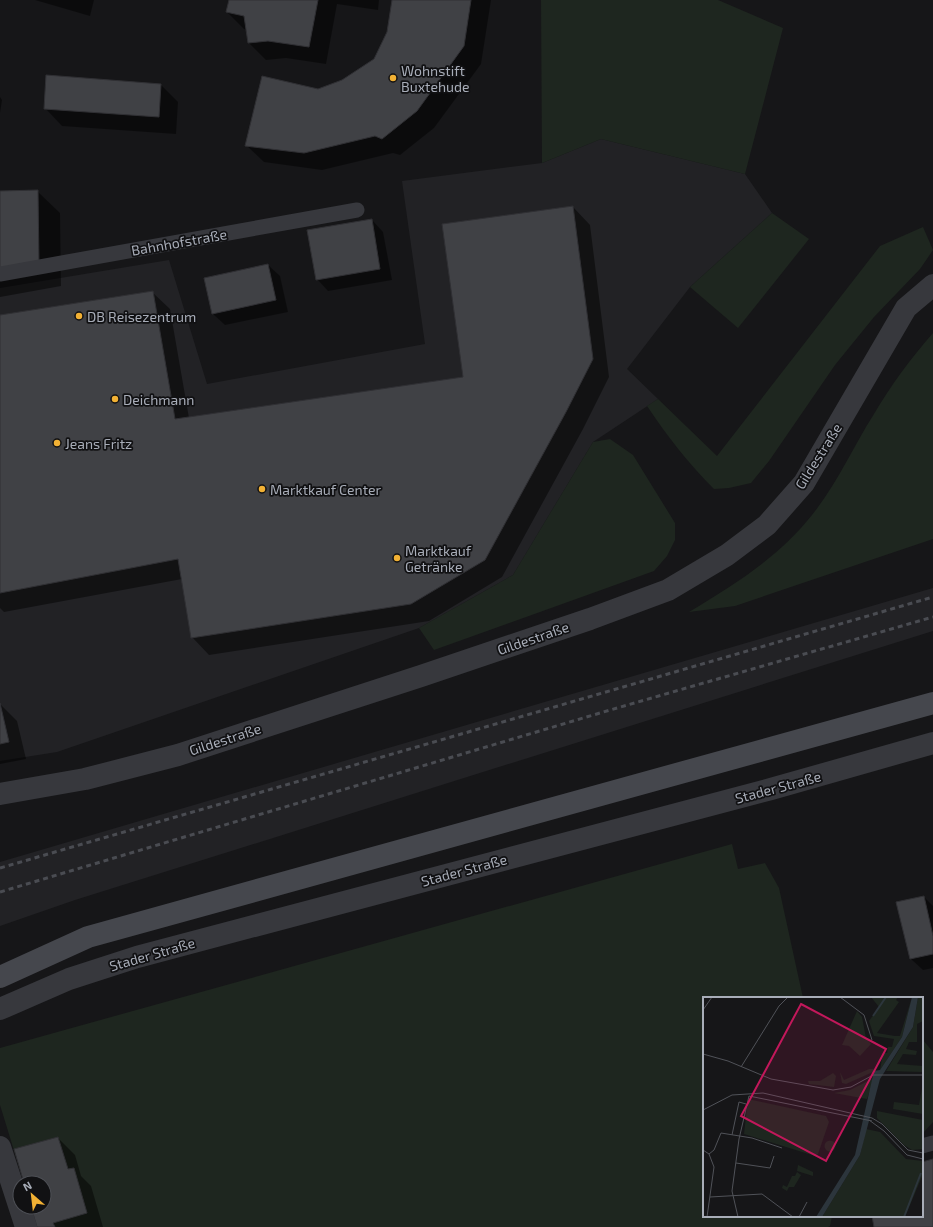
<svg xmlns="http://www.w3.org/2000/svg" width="933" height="1227" font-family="'Exo 2',sans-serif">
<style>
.built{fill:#222225}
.green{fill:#1e261f}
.shadow{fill:#0007}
.building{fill:#404145;stroke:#303034}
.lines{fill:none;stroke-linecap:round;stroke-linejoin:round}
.lane{stroke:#37383d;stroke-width:15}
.street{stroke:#37383d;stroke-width:22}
.secondary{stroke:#45474d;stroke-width:22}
.rail{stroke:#4a4c52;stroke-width:3;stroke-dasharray:5 4;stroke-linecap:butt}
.poi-dot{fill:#f2b134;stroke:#111113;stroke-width:1.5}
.labels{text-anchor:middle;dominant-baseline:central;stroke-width:3.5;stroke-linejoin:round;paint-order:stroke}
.poi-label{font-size:14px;fill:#a8adb8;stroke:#111113;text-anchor:start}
.street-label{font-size:14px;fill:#a8adb8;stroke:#111113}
.inset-river{fill:none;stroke:#2c353c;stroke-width:2}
.inset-road{fill:none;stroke:#505258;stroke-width:1}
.view{fill:#c2185b;fill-opacity:0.15;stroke:#c2185b;stroke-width:2}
.inset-edge{fill:none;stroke:#a8adb8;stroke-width:2}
</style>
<rect width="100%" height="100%" fill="#161618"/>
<g class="built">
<polygon points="601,139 745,174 772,213 690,287 627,369 658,399 593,442 513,575 419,628 57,752 0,761 0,288 169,260 207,384 425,344 402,181 542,163"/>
<polygon points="933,588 933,631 75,900 0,926 0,862"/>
</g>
<g class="green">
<polygon points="541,0 718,0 783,28 745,174 601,139 542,163"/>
<polygon points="772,213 809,239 738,328 690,287"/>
<path d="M923,227L933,250L920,269L874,317L835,365L769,461L751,483L729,488L714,489C688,463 667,436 647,406L658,399L717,456L880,246Z"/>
<path d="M933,333V539L735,606L689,612C734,585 779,557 812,515C837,484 853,447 874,414C891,385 911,358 933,333Z"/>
<polygon points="610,439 633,455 675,523 675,540 667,556 654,571 434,650 419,628 513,575 593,442"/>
<polygon points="732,844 738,869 765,863 779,888 803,998 704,998 704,1216 832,1216 830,1226 828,1227 38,1227 44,1207 44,1183 24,1183 0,1105 0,1048"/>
<polygon points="922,1039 933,1052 933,1122 922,1134"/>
</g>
<g class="shadow">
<polygon points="35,0 94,0 90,16"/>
<polygon points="230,0 379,0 378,10 337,4 326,64 286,58 266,60 249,43 247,30 244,29 227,12"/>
<polygon points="393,0 491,0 481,64 434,128 400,155 393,153 322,170 264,162 246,145 318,90 342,81 375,59 388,33"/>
<polygon points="161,85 178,102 176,134 62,126 45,108"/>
<polygon points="0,97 2,100 0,113"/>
<polygon points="37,191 60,213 61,286 0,297 0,192"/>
<polygon points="573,207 590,225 609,377 583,429 502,577 429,621 209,655 192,637 182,579 4,612 0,608 0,316 152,292 170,309 189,418 465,378"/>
<polygon points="372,220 383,232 392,280 328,291 317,279"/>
<polygon points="268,265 280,276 288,312 225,325 213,314"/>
<polygon points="0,704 17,721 26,759 0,764"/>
<polygon points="924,897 933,906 933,968 923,970 911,959"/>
<polygon points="58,1138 75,1155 81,1176 91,1186 103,1227 38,1227 32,1207 44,1207 44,1183 25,1183"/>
</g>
<g class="building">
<polygon points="229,0 318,0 309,47 268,41 248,43 244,16 226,12"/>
<polygon points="392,0 471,0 464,46 417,111 382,139 375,136 304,153 245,146 262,76 318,89 342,80 374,59 387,32"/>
<polygon points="46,75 161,84 159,117 44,109"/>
<polygon points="38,190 39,265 0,271 0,191"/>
<polygon points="573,206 593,359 566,412 485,560 411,604 191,638 178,559 0,593 0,315 153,291 175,419 463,377 442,224"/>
<polygon points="372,219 380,269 316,280 307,230"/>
<polygon points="268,264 276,300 212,314 204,278"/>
<polygon points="0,703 9,742 0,744"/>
<polygon points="924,896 933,936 933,954 910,959 896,902"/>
<polygon points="58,1137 68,1169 74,1168 87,1213 53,1223 55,1227 37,1227 31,1207 44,1207 44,1183 24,1183 14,1149"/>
<polygon points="933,1159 933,1227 874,1227 872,1216 922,1216 922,1162"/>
</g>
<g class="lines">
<g class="lane">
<polyline points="0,274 357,210"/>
<polyline points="922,1146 933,1143"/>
</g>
<g class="street">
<polyline points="0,794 85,779 178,755 421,676 590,619 668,590 727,555 767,525 804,483 906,308 933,285"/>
<polyline points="0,1009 69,979 137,957 771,789 933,743"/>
<polyline points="0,1147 26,1227"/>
</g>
<polyline class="secondary" points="0,977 88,937 933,703"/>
<g class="rail">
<polyline points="0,868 933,597"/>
<polyline points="0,892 610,710 933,617"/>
</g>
</g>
<g class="poi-dot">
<circle cx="393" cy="78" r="4"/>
<circle cx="79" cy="316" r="4"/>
<circle cx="115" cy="399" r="4"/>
<circle cx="57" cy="443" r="4"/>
<circle cx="262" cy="489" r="4"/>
<circle cx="397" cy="558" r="4"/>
</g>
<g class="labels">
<g class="poi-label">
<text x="401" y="70">Wohnstift<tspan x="401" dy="16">Buxtehude</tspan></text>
<text x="87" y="316">DB Reisezentrum</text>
<text x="123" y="399">Deichmann</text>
<text x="65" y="443">Jeans Fritz</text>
<text x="270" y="489">Marktkauf Center</text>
<text x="405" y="550">Marktkauf<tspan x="405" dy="16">Getränke</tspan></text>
</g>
<g class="street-label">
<text transform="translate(179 242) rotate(-10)">Bahnhofstraße</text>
<text transform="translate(818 456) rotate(-58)">Gildestraße</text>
<text transform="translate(533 638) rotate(-19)">Gildestraße</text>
<text transform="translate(225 739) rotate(-18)">Gildestraße</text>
<text transform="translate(778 787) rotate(-15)">Stader Straße</text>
<text transform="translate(464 870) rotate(-15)">Stader Straße</text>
<text transform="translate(152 954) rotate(-16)">Stader Straße</text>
</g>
</g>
<g transform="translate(703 997)">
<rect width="220" height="220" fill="#161618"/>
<path d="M168,0H195L193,3L196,5L174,36L192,39H197L209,0L199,40L177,73L180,56H184L185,50H189L191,42L171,39L166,24L176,10ZM215,0H220V24L214,27V45H206L203,52L214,54L213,58L200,57L194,67L220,69V75L183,74L210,30ZM154,14L159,20L163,41L168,47L157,59L146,49L139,48ZM166,72H171L170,75L143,87L139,86L137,75L141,83ZM130,76L133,79L131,90L106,87L105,84H117ZM171,81L164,102L131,96L147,93ZM220,85V117L190,112L191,105L216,108ZM45,102L123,119L126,125L115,157L112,159L41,137ZM174,114L220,123V152L209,153L201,148L174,121ZM163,132L177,135L203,162L220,164V177L202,220H119L157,158ZM121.5 149a5.5 5.5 0 1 1 11 0a5.5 5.5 0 1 1-11 0ZM95,168L110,175V179L94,174ZM94,175L98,178L91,190H86L84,194L79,191L80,188L84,190L89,179H92Z" fill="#1e261f"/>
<path d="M209,0H215L210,30L177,82L157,158L119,220H113L152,158L171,74L177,73L199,40Z" fill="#2c353c"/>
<path class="inset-river" d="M170,19L183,0M201,220L218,176"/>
<path class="inset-road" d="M137,0L161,18L169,43M0,13L9,0M0,57L25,64L68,82L130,93L148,90L170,78H220M38,70L76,9L85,0M0,113L29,98L60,96L169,121L179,127L205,153L220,156M166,123L181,134L204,158L220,162M29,138L36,105L43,107M0,153L6,157L11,170L4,220M6,157L11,153L18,136L49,141L79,151M33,166L67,171L71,159M7,200L59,197L90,220M35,220L29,194L36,142L46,99L169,124M96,220L104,205"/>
<path class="view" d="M98,7L183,52L123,164L38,119Z"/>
<rect width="220" height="220" class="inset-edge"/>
</g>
<g transform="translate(32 1195) rotate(332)"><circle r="19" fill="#111113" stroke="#4d4f55"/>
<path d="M0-3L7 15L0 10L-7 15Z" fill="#f2b134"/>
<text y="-6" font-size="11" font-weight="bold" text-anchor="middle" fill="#a8adb8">N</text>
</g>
</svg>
